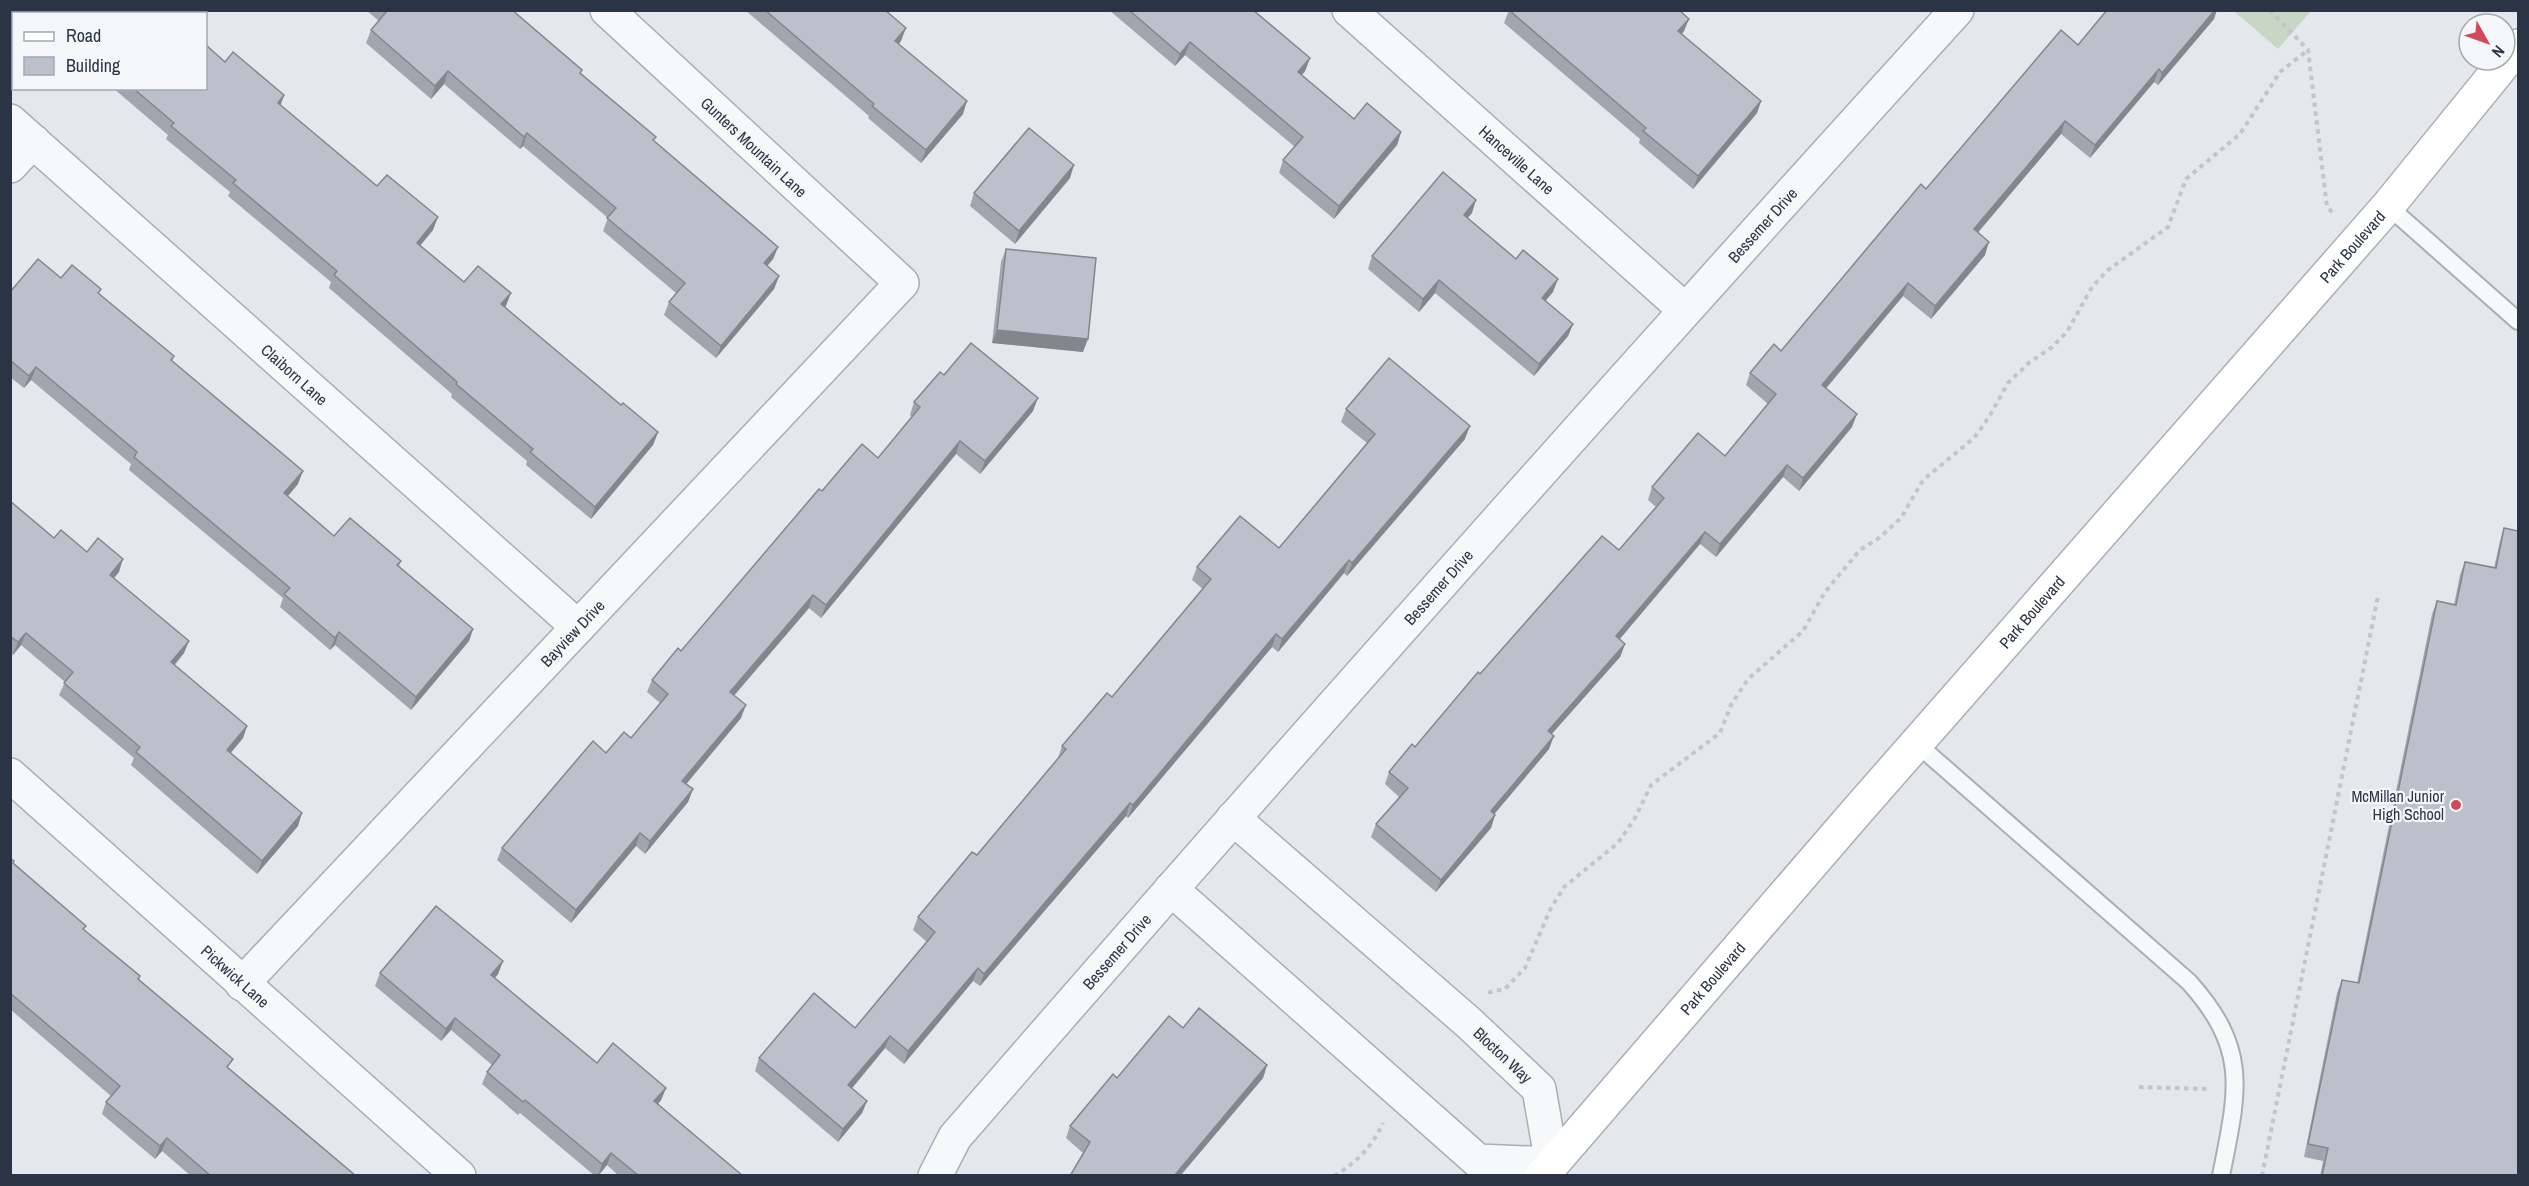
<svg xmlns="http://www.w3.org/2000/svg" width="2529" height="1186" font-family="'Archivo Narrow',sans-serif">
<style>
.green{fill:#c9d6c5}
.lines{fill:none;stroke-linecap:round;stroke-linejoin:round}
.service-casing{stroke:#a9aeb7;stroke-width:20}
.minor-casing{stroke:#a9aeb7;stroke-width:36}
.secondary-casing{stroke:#a9aeb7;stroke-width:36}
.path{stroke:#c2c5cb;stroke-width:4;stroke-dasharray:4.5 4.5;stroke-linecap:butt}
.service{stroke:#f7f8fa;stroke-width:16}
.minor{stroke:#f7f8fa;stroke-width:33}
.secondary{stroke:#fff;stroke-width:33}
.wall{fill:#a1a5ae}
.shaded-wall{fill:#83868d}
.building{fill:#bbc0ca;stroke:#83868d;stroke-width:1.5}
.poi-dot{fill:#d1495b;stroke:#f4f6f9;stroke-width:2}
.labels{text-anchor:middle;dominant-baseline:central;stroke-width:4.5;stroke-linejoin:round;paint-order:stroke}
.street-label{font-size:16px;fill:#2b3445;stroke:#f4f6f9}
.poi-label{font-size:16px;fill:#2b3445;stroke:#f4f6f9;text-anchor:end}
</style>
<rect width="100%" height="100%" fill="#e4e7ec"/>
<polygon class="green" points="2234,11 2311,11 2278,49"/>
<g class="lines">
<defs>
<g id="service">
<polyline points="2388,206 2518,321"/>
<path d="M1916,743L2189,982C2251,1051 2237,1093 2221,1176"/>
</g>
<g id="minor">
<path id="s1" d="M1349,10L1685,310"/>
<path id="s2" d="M10,121L578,627"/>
<polyline points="10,166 33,141"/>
<path id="s3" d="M10,775L459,1176"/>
<polyline points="1171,889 1478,1161 1552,1164 1539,1089 1469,1023 1233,818"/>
<path id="s4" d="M242,984L902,283L607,10"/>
<path id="s5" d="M935,1176L955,1137C1284,758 1619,382 1957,10"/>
</g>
<g id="secondary">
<path id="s6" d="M1542,1176L1858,810L2388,206L2518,46"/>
</g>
</defs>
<use href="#service" class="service-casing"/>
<use href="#minor" class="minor-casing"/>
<use href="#secondary" class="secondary-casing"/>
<g class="path">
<polyline points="2270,10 2308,50 2327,207 2335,215"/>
<polyline points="1490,994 1490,992 1505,989 1525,968 1550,910 1564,887 1618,843 1635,818 1651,785 1720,733 1731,705 1748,679 1803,631 1825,592 1860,550 1879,538 1901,518 1923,480 1974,438 1989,417 2008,383 2030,362 2051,348 2067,332 2092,287 2108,270 2168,227 2186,179 2240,134 2280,72 2308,50"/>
<polyline points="2139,1087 2207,1089"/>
<path d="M1334,1176C1357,1162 1372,1147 1383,1123"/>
<polyline points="2262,1176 2378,596"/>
</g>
<use href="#service" class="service"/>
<use href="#minor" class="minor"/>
<use href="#secondary" class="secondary"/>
</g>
<g class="wall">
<polygon points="20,10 164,10 168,14 23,14"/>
<polygon points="366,10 512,10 582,70 580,74 654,141 778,247 773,259 767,266 779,276 774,289 716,358 664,315 669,302 676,293 603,231 608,218 523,146 520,149 444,84 431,99 366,43 371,30 379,21"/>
<polygon points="745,10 885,10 901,41 899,44 963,114 921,163 868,118 869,116"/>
<polygon points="1109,10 1253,10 1310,58 1305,71 1302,75 1354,119 1401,132 1397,145 1334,219 1279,173 1283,160 1295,147 1185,55 1175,66"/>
<polygon points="1509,10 1684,31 1682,34 1761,101 1757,113 1693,189 1639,143 1640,139 1504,23"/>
<polygon points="2214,19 2158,85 2154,82 2090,158 2061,134 1978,232 1985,255 1931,319 1903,296 1826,388 1852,427 1799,491 1783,477 1716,557 1700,544 1620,639 1625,644 1620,657 1551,734 1549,749 1494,814 1495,815 1491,828 1436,892 1371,837 1376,824 1399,797 1385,784 1389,772 1415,747 1480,674 1619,550 1656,507 1648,500 1652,487 1725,456 1768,404 1746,385 1750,373 1781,351 1926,189 2078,45"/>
<polygon points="225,62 284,95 281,105 377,186 433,230 420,246 464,282 506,306 505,307 621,405 658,432 653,445 591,519 526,465 527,461 451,397 452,394 329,288 331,282 228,196 230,192 166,139 168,135 113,88 206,88"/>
<polygon points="1070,178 1015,244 970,206 974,193"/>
<polygon points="1472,213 1467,218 1553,292 1545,301 1573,324 1568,336 1534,376 1435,293 1419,312 1368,269 1372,256"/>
<polygon points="1006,249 1083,352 992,343 1001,262"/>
<polygon points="61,278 100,294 174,356 172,361 298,484 288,496 334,536 401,561 399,566 473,629 469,641 411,710 335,645 330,650 280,607 283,598 129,470 131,464 31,380 24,388 10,377 10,292"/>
<polygon points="944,375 1033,411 980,474 956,454 821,618 809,608 734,695 741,718 686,784 693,789 688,802 645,854 636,846 571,923 497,860 502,848 606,753 631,738 660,703 647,692 652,680 681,651 822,491 878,458 912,417 910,415 914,402"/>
<polygon points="1346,409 1465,439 1347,576 1344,573 1278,652 1272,647 1128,818 1126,816 980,986 973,981 904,1064 885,1048 852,1088 867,1101 862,1113 838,1142 755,1071 759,1058 855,1028 927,942 913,930 918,917 977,855 1058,758 1062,746 1112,697 1203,589 1192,580 1197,567 1279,548 1367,443 1341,422"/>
<polygon points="10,501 54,538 87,552 119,572 114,578 184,653 175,665 247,726 243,738 231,753 298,826 257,874 131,765 134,758 59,695 65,682 21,645 13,655 10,652"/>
<polygon points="2504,528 2518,1176 2320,1176 2323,1161 2304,1157 2337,993 2342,980 2357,983 2432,614 2437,601 2454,605 2460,575 2465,562 2494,568 2500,541"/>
<polygon points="10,858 14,861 13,863 84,930 140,976 139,980 230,1069 356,1176 191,1176 162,1151 155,1159 102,1114 106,1102 111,1096 10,1009"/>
<polygon points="503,961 498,974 495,978 597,1063 666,1088 661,1100 658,1104 743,1176 619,1176 607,1165 598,1176 595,1176 520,1113 518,1115 482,1084 487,1072 492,1065 451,1030 441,1041 375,986 380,973"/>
<polygon points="1183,1028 1267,1065 1263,1078 1180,1176 1070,1176 1083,1153 1066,1138 1070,1126 1117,1078"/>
</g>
<g class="shaded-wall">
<polygon points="2215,10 2217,10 2214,19 2158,85 2162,73"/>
<polygon points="1689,19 1684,31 1674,44 1678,31"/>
<polygon points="906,28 901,41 891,53 895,41"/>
<polygon points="1190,42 1185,55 1175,66 1180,54"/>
<polygon points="1310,58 1305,71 1294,85 1298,72"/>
<polygon points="2159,69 2154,82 2090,158 2095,145"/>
<polygon points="448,71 444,84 431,99 435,86"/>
<polygon points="284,95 279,108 278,103"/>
<polygon points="967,101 963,114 921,163 926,150"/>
<polygon points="1761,101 1757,113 1693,189 1698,176"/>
<polygon points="2065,121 2061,134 1970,242 1974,229"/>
<polygon points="1401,132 1397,145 1334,219 1339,206"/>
<polygon points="527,133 523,146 520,149 524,137"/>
<polygon points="1074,165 1070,178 1015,244 1019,231"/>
<polygon points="1476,200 1472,213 1459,228 1464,215"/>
<polygon points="438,217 433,230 412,255 417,243"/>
<polygon points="1989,242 1985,255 1931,319 1935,306"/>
<polygon points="778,247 773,259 759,276 764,263"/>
<polygon points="779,276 774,289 716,358 721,346"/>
<polygon points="1558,279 1553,292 1537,311 1542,298"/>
<polygon points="1439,280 1435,293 1419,312 1423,299"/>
<polygon points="1908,283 1903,296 1818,398 1822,385"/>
<polygon points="511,293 506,306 497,317 501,304"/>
<polygon points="1573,324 1568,336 1534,376 1539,364"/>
<polygon points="997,330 1088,339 1083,352 992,343"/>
<polygon points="36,367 31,380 24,388 29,376"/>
<polygon points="1038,398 1033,411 980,474 985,461"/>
<polygon points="1857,414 1852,427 1799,491 1803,478"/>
<polygon points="1470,426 1465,439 1347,576 1352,563"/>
<polygon points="658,432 653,445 591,519 595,507"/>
<polygon points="960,441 956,454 821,618 826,605"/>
<polygon points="1787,465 1783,477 1716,557 1720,544"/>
<polygon points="303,471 298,484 279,506 284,493"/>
<polygon points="1705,532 1700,544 1611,649 1616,636"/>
<polygon points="123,559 119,572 106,587 110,575"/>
<polygon points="1349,560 1344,573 1278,652 1282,639"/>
<polygon points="813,595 809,608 726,705 730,692"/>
<polygon points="473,629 469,641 411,710 416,697"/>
<polygon points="339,632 335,645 330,650 335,638"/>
<polygon points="26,633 21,645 13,655 18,642"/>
<polygon points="1276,634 1272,647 1128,818 1133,805"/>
<polygon points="189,641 184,653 166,674 171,662"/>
<polygon points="1625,644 1620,657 1543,744 1548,731"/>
<polygon points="746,705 741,718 678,794 682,781"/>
<polygon points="247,726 243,738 222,763 227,750"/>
<polygon points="1554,736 1549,749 1486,824 1491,811"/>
<polygon points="693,789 688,802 645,854 650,841"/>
<polygon points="1130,803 1126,816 980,986 984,974"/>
<polygon points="302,813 298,826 257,874 262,861"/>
<polygon points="1495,815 1491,828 1436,892 1441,880"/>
<polygon points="640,833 636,846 571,923 576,910"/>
<polygon points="503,961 498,974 486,988 491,975"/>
<polygon points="978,968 973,981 904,1064 908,1051"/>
<polygon points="455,1018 451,1030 441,1041 446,1029"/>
<polygon points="890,1036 885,1048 844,1098 848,1085"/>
<polygon points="1267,1065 1263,1078 1180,1176 1174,1176"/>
<polygon points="666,1088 661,1100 650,1114 654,1101"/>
<polygon points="867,1101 862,1113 838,1142 843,1129"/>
<polygon points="167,1138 162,1151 155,1159 160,1146"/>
<polygon points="611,1153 607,1165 598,1176 602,1164"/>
</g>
<g class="building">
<polygon points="40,10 164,10 168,14 43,14"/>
<polygon points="386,10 512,10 582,70 580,73 656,137 653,140 778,247 764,263 779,276 721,346 669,302 685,283 607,218 616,208 527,133 524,137 448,71 435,86 371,30 387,11"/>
<polygon points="765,10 885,10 906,28 895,41 967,101 926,150 872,106 874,104"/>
<polygon points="1129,10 1253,10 1310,58 1298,72 1354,119 1367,103 1401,132 1339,206 1283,160 1303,137 1190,42 1180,54"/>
<polygon points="1509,10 1679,10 1689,19 1678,31 1761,101 1698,176 1643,131 1646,128"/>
<polygon points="2107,10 2215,10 2162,73 2159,69 2095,145 2065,121 1974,229 1989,242 1935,306 1908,283 1822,385 1857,414 1803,478 1787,465 1720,544 1705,532 1616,636 1625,644 1548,731 1554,736 1491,811 1495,815 1441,880 1376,824 1408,788 1389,772 1412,744 1415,747 1478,672 1480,674 1602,536 1619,550 1664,498 1652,487 1698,433 1725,456 1776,394 1750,373 1774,344 1781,351 1921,184 1926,189 2061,30 2078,45"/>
<polygon points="206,45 225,62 233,52 284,95 278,103 377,186 387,175 438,217 417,243 464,282 478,266 511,293 501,304 621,405 623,403 658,432 595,507 530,452 533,449 456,384 457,382 334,275 337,271 233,183 236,180 171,126 174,123 133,88 206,88"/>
<polygon points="1029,128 1074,165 1019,231 974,193"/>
<polygon points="1443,172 1476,200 1464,215 1516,259 1523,250 1558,279 1542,298 1573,324 1539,364 1439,280 1423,299 1372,256"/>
<polygon points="1006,249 1096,258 1088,339 997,330"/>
<polygon points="38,259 61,278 72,265 101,289 98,293 174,356 171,360 303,471 284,493 334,536 350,518 401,561 397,565 473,629 416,697 339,632 335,638 284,594 290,588 134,457 137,452 36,367 29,376 10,360 10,292"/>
<polygon points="971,343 1038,398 985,461 960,441 826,605 813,595 730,692 746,705 682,781 693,789 650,841 640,833 576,910 502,848 593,741 606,753 624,732 631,738 668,694 652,680 678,648 681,651 819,489 822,491 862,444 878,458 920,407 914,402 940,372 944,375"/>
<polygon points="1389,358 1470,426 1352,563 1349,560 1282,639 1276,634 1133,805 1130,803 984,974 978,968 908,1051 890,1036 848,1085 867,1101 843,1129 759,1058 814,993 855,1028 935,932 918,917 972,852 977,855 1066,749 1062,746 1107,693 1112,697 1211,579 1197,567 1240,516 1279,548 1375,434 1346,409"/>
<polygon points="10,501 54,538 61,530 87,552 98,538 123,559 110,575 189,641 171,662 247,726 227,750 302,813 262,861 136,752 140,747 64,683 73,672 26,633 18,642 10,636"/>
<polygon points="2504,528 2518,531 2518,1176 2322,1176 2328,1148 2308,1144 2342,980 2359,983 2437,601 2456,605 2465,562 2496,568"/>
<polygon points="10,858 14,861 13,863 86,926 83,929 140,976 138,979 233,1059 227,1067 356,1176 211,1176 167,1138 160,1146 106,1102 120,1086 10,993"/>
<polygon points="436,906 503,961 491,975 597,1063 613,1043 666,1088 654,1101 743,1176 639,1176 611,1153 602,1164 525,1100 523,1102 487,1072 500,1055 455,1018 446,1029 380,973"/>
<polygon points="1199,1008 1267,1065 1174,1176 1070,1176 1090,1142 1070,1126 1113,1074 1117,1078 1169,1016 1183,1028"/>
</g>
<circle class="poi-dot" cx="2456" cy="805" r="6"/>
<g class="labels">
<g class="street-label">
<text transform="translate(754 147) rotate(43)">Gunters Mountain Lane</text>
<text stroke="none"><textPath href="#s1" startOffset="225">Hanceville Lane</textPath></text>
<text stroke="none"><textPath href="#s5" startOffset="1262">Bessemer Drive</textPath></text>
<text stroke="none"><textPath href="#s6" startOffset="1233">Park Boulevard</textPath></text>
<text stroke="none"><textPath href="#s2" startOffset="381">Claiborn Lane</textPath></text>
<text stroke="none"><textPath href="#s5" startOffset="776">Bessemer Drive</textPath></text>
<text stroke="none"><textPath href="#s6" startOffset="747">Park Boulevard</textPath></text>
<text stroke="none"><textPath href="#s4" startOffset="482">Bayview Drive</textPath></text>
<text stroke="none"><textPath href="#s5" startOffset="290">Bessemer Drive</textPath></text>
<text stroke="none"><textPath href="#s3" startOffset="302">Pickwick Lane</textPath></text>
<text stroke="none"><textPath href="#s6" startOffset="261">Park Boulevard</textPath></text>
<text transform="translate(1503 1055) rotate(43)">Blocton Way</text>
</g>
<g class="poi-label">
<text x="2444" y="796">McMillan Junior<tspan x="2444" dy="18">High School</tspan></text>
</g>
</g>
<rect width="2529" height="1186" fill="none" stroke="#2b3445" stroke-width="24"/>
<rect x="12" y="12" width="195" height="78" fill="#f4f6f9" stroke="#a4a8b1" stroke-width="1.5"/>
<rect x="24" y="32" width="30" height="9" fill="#ffffff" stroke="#a4a8b1" stroke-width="1.5"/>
<text x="66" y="42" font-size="18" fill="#2b3445">Road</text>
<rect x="24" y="57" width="30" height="18" fill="#bbc0ca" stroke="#a4a8b1" stroke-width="1.5"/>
<text x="66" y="72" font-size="18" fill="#2b3445">Building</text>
<g transform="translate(2487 42) rotate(130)"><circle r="28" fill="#f4f6f9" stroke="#a4a8b1" stroke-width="1.5"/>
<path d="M0-4.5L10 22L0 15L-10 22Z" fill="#d1495b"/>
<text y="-9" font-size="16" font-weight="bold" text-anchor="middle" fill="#2b3445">N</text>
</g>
</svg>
